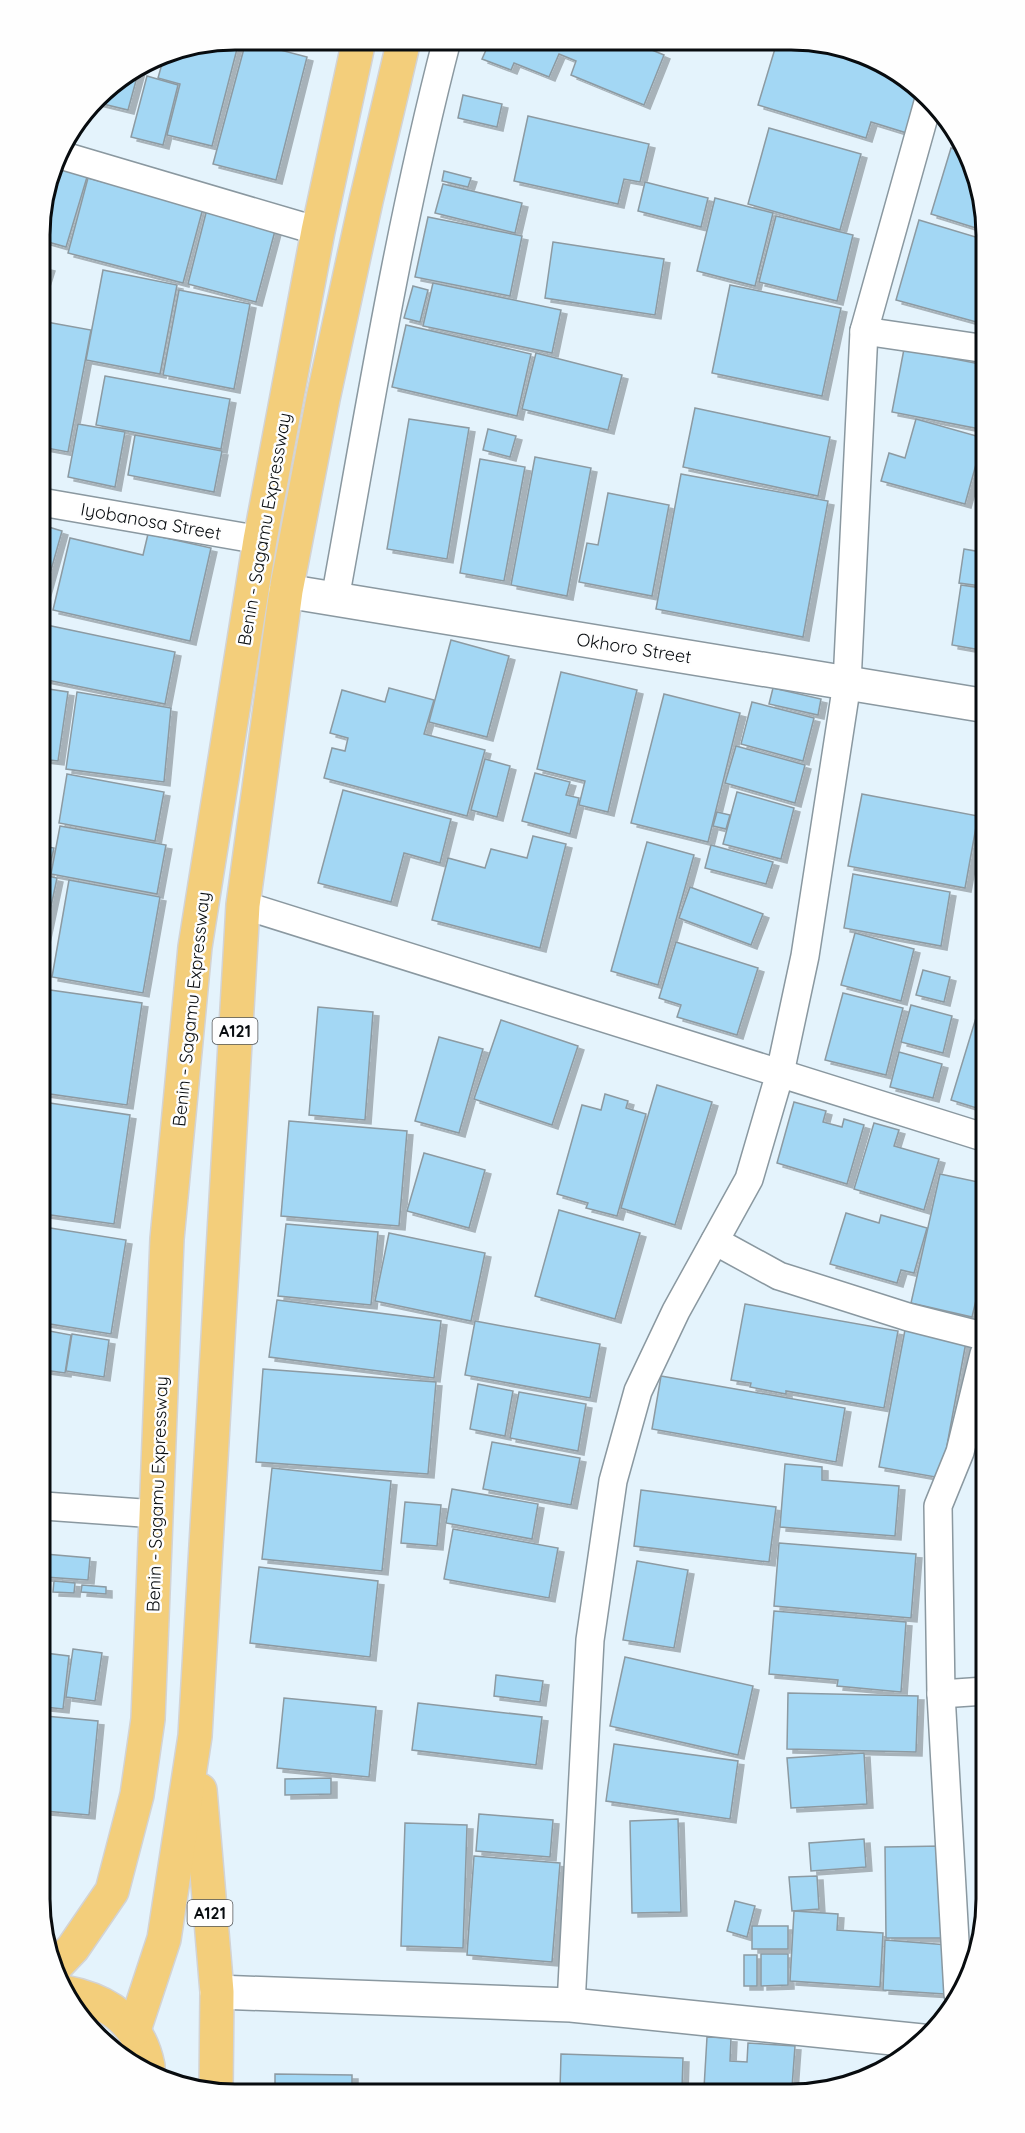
<svg xmlns="http://www.w3.org/2000/svg" width="1025" height="2133" font-family="Quicksand,sans-serif">
<style>
.building{fill:#a3d7f4;stroke:#8c9aa2;stroke-width:1.5;filter:url(#shadow)}
.lines{fill:none;stroke-linecap:round;stroke-linejoin:round}
.street-casing{stroke:#8a98a0;stroke-width:30}
.secondary-casing{stroke:#8a98a0;stroke-width:36}
.highway-casing{stroke:#d3d3d4;stroke-width:36}
.street{stroke:#fff;stroke-width:27}
.secondary{stroke:#fff;stroke-width:33}
.highway{stroke:#f3ce7b;stroke-width:33}
.labels{text-anchor:middle;dominant-baseline:central;stroke-width:5;stroke-linejoin:round;paint-order:stroke}
.shield{fill:#fefefe;stroke:#525557;stroke-width:1.5}
.shield-label{font-size:16px;font-weight:bold;fill:#080c0f}
.street-label{font-size:18px;fill:#080c0f;stroke:#fefefe}
.rim{fill:none;stroke:#080c0f;stroke-width:3}
</style>
<defs>
<filter id="shadow"><feDropShadow dx="6" dy="4" stdDeviation="0" flood-color="#0004"/></filter>
</defs>
<rect width="100%" height="100%" fill="#e4f3fc"/>
<g class="building">
<polygon points="225,41 238,45 212,146 167,135 180,84 158,78 165,53"/>
<polygon points="246,41 307,57 276,180 213,164"/>
<polygon points="490,41 630,41 664,55 644,105 571,75 576,61 559,54 549,77 514,63 511,70 482,59"/>
<polygon points="777,42 809,43 860,58 920,88 923,92 910,134 871,122 866,138 758,105"/>
<polygon points="140,66 128,110 95,102 105,88"/>
<polygon points="147,76 178,85 163,145 131,137"/>
<polygon points="463,95 502,104 497,127 458,118"/>
<polygon points="528,116 649,144 640,182 624,179 618,204 514,181"/>
<polygon points="769,128 861,154 840,230 748,204"/>
<polygon points="951,148 966,153 979,184 979,229 931,214"/>
<polygon points="53,167 87,177 66,247 41,240 41,209"/>
<polygon points="444,171 471,178 468,187 442,181"/>
<polygon points="88,178 203,208 183,283 68,253"/>
<polygon points="645,182 708,198 701,227 638,211"/>
<polygon points="443,184 522,203 515,233 435,213"/>
<polygon points="715,198 773,213 755,286 697,271"/>
<polygon points="207,209 276,227 256,302 188,284"/>
<polygon points="776,216 853,235 837,301 759,282"/>
<polygon points="428,217 522,236 510,296 415,277"/>
<polygon points="919,220 979,238 980,323 896,300"/>
<polygon points="553,242 664,259 655,315 545,298"/>
<polygon points="41,265 49,267 41,292"/>
<polygon points="103,270 177,285 160,374 86,360"/>
<polygon points="433,283 561,310 552,353 423,326"/>
<polygon points="730,285 841,308 822,396 712,373"/>
<polygon points="413,286 428,290 420,322 404,318"/>
<polygon points="179,290 250,304 234,389 163,375"/>
<polygon points="41,321 91,330 68,452 41,447"/>
<polygon points="406,325 531,354 517,416 392,387"/>
<polygon points="904,349 980,364 980,429 892,412"/>
<polygon points="536,353 622,375 608,430 522,409"/>
<polygon points="105,376 230,399 221,449 96,425"/>
<polygon points="695,408 830,437 818,496 683,467"/>
<polygon points="409,419 469,428 447,559 387,549"/>
<polygon points="916,419 980,437 980,450 965,504 881,481 889,453 905,458"/>
<polygon points="78,424 125,432 115,487 68,477"/>
<polygon points="488,429 516,436 510,457 483,450"/>
<polygon points="135,435 222,451 214,492 128,475"/>
<polygon points="535,457 591,468 567,596 511,585"/>
<polygon points="480,459 525,467 504,581 460,573"/>
<polygon points="681,474 828,501 803,637 656,609"/>
<polygon points="608,493 669,505 652,596 579,582 587,543 598,545"/>
<polygon points="42,525 62,531 42,602"/>
<polygon points="148,534 211,548 190,641 53,610 70,538 143,555"/>
<polygon points="964,549 981,552 981,586 959,583"/>
<polygon points="961,585 981,588 981,650 952,645"/>
<polygon points="42,624 175,652 165,704 42,679"/>
<polygon points="451,640 509,656 487,737 429,722"/>
<polygon points="561,672 637,690 608,812 579,805 585,781 537,769"/>
<polygon points="42,688 68,692 58,761 42,759"/>
<polygon points="389,688 434,700 424,734 485,750 467,816 324,778 332,748 345,751 348,738 330,733 342,690 385,702"/>
<polygon points="773,688 821,699 818,715 769,704"/>
<polygon points="77,692 171,708 164,782 66,769"/>
<polygon points="664,694 740,713 708,842 631,823"/>
<polygon points="752,702 814,718 803,761 741,744"/>
<polygon points="736,746 805,765 795,803 725,783"/>
<polygon points="485,759 510,766 497,817 471,810"/>
<polygon points="535,773 570,782 566,795 579,798 570,834 522,821"/>
<polygon points="67,774 164,792 155,841 59,823"/>
<polygon points="343,790 451,819 440,863 404,853 391,902 318,883"/>
<polygon points="737,792 794,808 781,859 723,844"/>
<polygon points="862,794 978,816 965,888 848,866"/>
<polygon points="717,812 730,815 726,829 713,826"/>
<polygon points="60,826 166,845 157,894 51,874"/>
<polygon points="533,836 566,844 540,948 432,920 448,858 485,868 491,849 527,858"/>
<polygon points="647,842 694,855 658,985 611,971"/>
<polygon points="711,845 773,862 766,884 705,868"/>
<polygon points="43,846 54,848 48,873 43,871"/>
<polygon points="853,874 950,892 941,946 844,928"/>
<polygon points="43,875 57,878 43,944"/>
<polygon points="69,880 160,897 143,993 52,977"/>
<polygon points="690,887 763,914 751,945 679,918"/>
<polygon points="855,933 914,949 901,1001 841,985"/>
<polygon points="676,942 758,968 737,1035 677,1017 681,1005 659,998"/>
<polygon points="923,970 950,977 944,1002 916,995"/>
<polygon points="43,989 142,1003 127,1105 43,1093"/>
<polygon points="843,993 903,1008 886,1075 825,1060"/>
<polygon points="982,998 983,1110 951,1100"/>
<polygon points="911,1005 952,1016 943,1053 901,1042"/>
<polygon points="318,1007 373,1012 365,1120 309,1115"/>
<polygon points="501,1020 578,1046 552,1125 474,1099"/>
<polygon points="439,1037 483,1049 459,1133 415,1121"/>
<polygon points="899,1052 942,1064 933,1098 890,1087"/>
<polygon points="657,1085 712,1102 675,1225 621,1208"/>
<polygon points="605,1094 628,1101 626,1108 646,1114 617,1216 586,1208 588,1203 557,1194 582,1105 601,1110"/>
<polygon points="43,1102 130,1115 114,1224 44,1214"/>
<polygon points="794,1102 826,1111 823,1122 842,1127 844,1119 864,1125 847,1184 777,1163"/>
<polygon points="289,1121 407,1131 399,1226 281,1216"/>
<polygon points="874,1123 899,1130 894,1146 939,1159 924,1210 854,1189"/>
<polygon points="424,1153 485,1170 469,1228 407,1211"/>
<polygon points="940,1174 983,1183 983,1271 972,1317 911,1303"/>
<polygon points="559,1210 640,1233 615,1319 535,1296"/>
<polygon points="846,1213 879,1223 881,1215 927,1228 914,1273 901,1270 897,1283 830,1264"/>
<polygon points="286,1224 378,1232 371,1305 278,1296"/>
<polygon points="44,1227 126,1240 111,1334 44,1323"/>
<polygon points="389,1233 485,1253 471,1321 375,1301"/>
<polygon points="277,1300 441,1321 434,1378 269,1357"/>
<polygon points="745,1304 898,1331 884,1408 786,1391 786,1394 750,1387 751,1383 731,1380"/>
<polygon points="475,1321 600,1344 590,1398 465,1375"/>
<polygon points="44,1330 71,1335 65,1373 44,1370"/>
<polygon points="905,1330 966,1342 941,1478 879,1467"/>
<polygon points="72,1334 109,1340 104,1377 66,1371"/>
<polygon points="263,1369 436,1382 428,1474 256,1462"/>
<polygon points="661,1376 845,1408 836,1462 652,1429"/>
<polygon points="478,1384 513,1391 505,1436 470,1429"/>
<polygon points="519,1392 586,1404 578,1451 510,1438"/>
<polygon points="492,1442 580,1458 571,1505 483,1489"/>
<polygon points="785,1464 822,1467 822,1480 899,1486 895,1536 780,1527"/>
<polygon points="984,1464 984,1541 977,1465"/>
<polygon points="272,1468 391,1481 382,1571 262,1559"/>
<polygon points="452,1489 538,1504 532,1539 446,1523"/>
<polygon points="641,1490 776,1507 769,1562 634,1546"/>
<polygon points="405,1502 441,1505 437,1546 401,1543"/>
<polygon points="453,1529 558,1548 549,1598 444,1579"/>
<polygon points="779,1543 916,1554 911,1618 774,1606"/>
<polygon points="45,1554 90,1558 88,1580 45,1577"/>
<polygon points="637,1561 688,1570 674,1648 623,1640"/>
<polygon points="259,1567 378,1581 370,1657 250,1643"/>
<polygon points="54,1581 75,1583 74,1593 53,1592"/>
<polygon points="82,1585 106,1587 106,1594 81,1592"/>
<polygon points="774,1611 906,1622 901,1692 837,1686 838,1680 769,1674"/>
<polygon points="73,1649 102,1653 95,1701 66,1697"/>
<polygon points="45,1653 69,1656 63,1709 45,1707"/>
<polygon points="625,1657 753,1686 738,1755 610,1726"/>
<polygon points="496,1675 543,1681 540,1702 494,1696"/>
<polygon points="788,1693 918,1696 916,1752 787,1749"/>
<polygon points="284,1698 376,1707 369,1777 277,1768"/>
<polygon points="418,1703 542,1717 536,1765 412,1750"/>
<polygon points="45,1716 98,1721 89,1815 45,1811"/>
<polygon points="614,1744 738,1761 730,1819 606,1801"/>
<polygon points="864,1753 867,1804 791,1808 787,1758"/>
<polygon points="331,1778 331,1794 285,1795 285,1779"/>
<polygon points="479,1814 553,1820 550,1857 476,1851"/>
<polygon points="678,1819 681,1912 632,1913 630,1821"/>
<polygon points="405,1823 467,1825 463,1948 401,1946"/>
<polygon points="864,1839 866,1867 811,1871 809,1843"/>
<polygon points="942,1846 943,1938 886,1938 885,1847"/>
<polygon points="474,1856 560,1863 552,1962 467,1955"/>
<polygon points="817,1876 819,1909 792,1911 789,1877"/>
<polygon points="735,1901 755,1906 747,1937 727,1931"/>
<polygon points="794,1911 838,1914 837,1930 883,1933 880,1987 790,1981"/>
<rect x="752" y="1926" width="36" height="23"/>
<polygon points="885,1940 948,1945 945,1994 883,1990"/>
<polygon points="761,1954 788,1954 788,1985 761,1986"/>
<rect x="744" y="1955" width="13" height="31"/>
<polygon points="707,2037 731,2038 730,2061 747,2062 748,2043 795,2046 792,2087 704,2088"/>
<polygon points="561,2054 683,2058 682,2088 560,2089"/>
<polygon points="275,2074 352,2075 352,2090 275,2090"/>
</g>
<g class="lines">
<defs>
<g id="street">
<polyline points="57,154 318,231"/>
<polyline points="864,331 980,348"/>
<polyline points="41,502 260,540"/>
<path d="M335,599C369,412 399,224 447,40"/>
<polyline points="243,905 983,1137"/>
<polyline points="715,1241 779,1276 908,1317 983,1336"/>
<polyline points="44,1506 156,1514"/>
<polyline points="941,1694 985,1691"/>
<polyline points="958,1994 941,1694 938,1506 960,1452 984,1354"/>
<polyline points="571,2005 590,1640 613,1481 638,1391 676,1311 749,1179 780,1073 805,956 847,683 864,331 929,99"/>
</g>
<g id="secondary">
<polyline points="286,591 981,705"/>
<polyline points="217,1992 571,2005 922,2041"/>
</g>
<g id="highway">
<polyline points="200,1790 217,1992 216,2090"/>
<polyline points="54,1968 73,1948 112,1891 137,1795 148,1719 167,1239 195,947 260,540 318,231 359,40"/>
<path d="M64,1992C107,2000 139,2021 148,2066"/>
<polyline points="134,2030 164,1939 195,1736 243,905 286,591 323,399 366,201 404,40"/>
</g>
</defs>
<use href="#street" class="street-casing"/>
<use href="#secondary" class="secondary-casing"/>
<use href="#highway" class="highway-casing"/>
<use href="#street" class="street"/>
<use href="#secondary" class="secondary"/>
<use href="#highway" class="highway"/>
</g>
<g class="labels">
<g class="shield">
<rect x="212.5" y="1018" width="45" height="26" rx="4.5"/>
<rect x="187.5" y="1900" width="45" height="26" rx="4.5"/>
</g>
<g class="shield-label">
<text x="235" y="1031">A121</text>
<text x="210" y="1913">A121</text>
</g>
<g class="street-label">
<text transform="translate(151 521) rotate(10)">Iyobanosa Street</text>
<text transform="translate(264 529) rotate(-80)">Benin - Sagamu Expressway</text>
<text transform="translate(634 648) rotate(9)">Okhoro Street</text>
<text transform="translate(191 1009) rotate(-84)">Benin - Sagamu Expressway</text>
<text transform="translate(157 1494) rotate(-88)">Benin - Sagamu Expressway</text>
</g>
</g>
<path d="M0 0H1025V2133H0ZM235 50H791A185 185 0 0 1 976 235V1899A185 185 0 0 1 791 2084H235A185 185 0 0 1 50 1899V235A185 185 0 0 1 235 50Z" fill="#fefefe" fill-rule="evenodd"/>
<path class="rim" d="M235 50H791A185 185 0 0 1 976 235V1899A185 185 0 0 1 791 2084H235A185 185 0 0 1 50 1899V235A185 185 0 0 1 235 50Z"/>
</svg>
